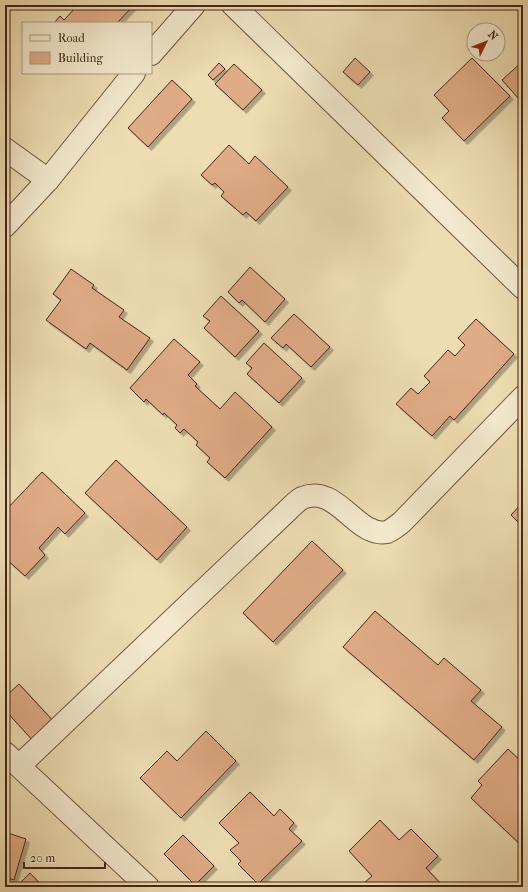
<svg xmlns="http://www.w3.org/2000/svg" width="528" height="892" font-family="'IM FELL French Canon',serif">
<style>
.building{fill:#e0ac87;stroke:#442519;filter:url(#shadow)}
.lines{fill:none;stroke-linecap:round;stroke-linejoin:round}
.minor-casing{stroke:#6e5340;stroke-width:24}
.minor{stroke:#f4e9ce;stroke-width:22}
</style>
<defs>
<filter id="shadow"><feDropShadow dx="3.5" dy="3.5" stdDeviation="0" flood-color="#0004"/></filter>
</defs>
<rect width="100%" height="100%" fill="#eeddb3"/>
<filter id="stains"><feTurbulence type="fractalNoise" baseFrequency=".005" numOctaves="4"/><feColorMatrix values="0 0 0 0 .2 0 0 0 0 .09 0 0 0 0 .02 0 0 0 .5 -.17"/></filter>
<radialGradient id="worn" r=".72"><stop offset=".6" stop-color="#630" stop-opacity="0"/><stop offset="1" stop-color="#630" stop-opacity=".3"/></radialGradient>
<g class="building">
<polygon points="78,5 134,5 117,23 54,23 60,16 64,20"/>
<polygon points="355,58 370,72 358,85 343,72"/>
<polygon points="472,58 510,96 464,141 442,118 449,111 434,95"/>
<polygon points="523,61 523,95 519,99 502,80"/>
<polygon points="219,63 225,69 213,80 208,75"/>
<polygon points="234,64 262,90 243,110 215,84"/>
<polygon points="172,80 192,99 148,147 128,128"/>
<polygon points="229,145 249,164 255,156 288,187 256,221 246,212 243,215 221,196 224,192 215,183 212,185 201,175"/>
<polygon points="250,267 285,299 265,322 242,300 239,303 228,292"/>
<polygon points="71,269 94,285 92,288 124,310 119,317 150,338 127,370 90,343 86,349 46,320 61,300 53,294"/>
<polygon points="221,296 259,331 235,357 204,328 210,321 203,316"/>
<polygon points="294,314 330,347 311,367 286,344 283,348 271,338"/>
<polygon points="476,319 514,354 454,420 450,416 432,436 396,404 411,388 418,394 430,382 424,376 448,350 455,356 465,345 458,338"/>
<polygon points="174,339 200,362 188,375 197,384 195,386 220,409 235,392 272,427 225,478 207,462 210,458 196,445 198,442 184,429 180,433 175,428 177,425 164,413 163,415 146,399 144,402 130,388"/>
<polygon points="264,343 302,378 279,403 247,374 252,368 246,363"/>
<polygon points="116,460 187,527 157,560 85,493"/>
<polygon points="42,472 85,513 65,534 58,527 39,548 45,555 25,576 5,558 5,511"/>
<polygon points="523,502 523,527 511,515"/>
<polygon points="312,541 343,570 273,642 243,613"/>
<polygon points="375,611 438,665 444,658 481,690 471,701 502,727 474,760 343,647"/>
<polygon points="19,684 56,724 35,743 5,710 5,697"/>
<polygon points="206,731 236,761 181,818 140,778 167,751 177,761"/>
<polygon points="508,749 523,763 523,768 520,771 523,773 523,847 471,798 482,785 478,781"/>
<polygon points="250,792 274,816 280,809 294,823 289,829 302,841 258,884 238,864 241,861 230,850 239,843 219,823"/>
<polygon points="380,820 399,840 411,829 438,856 426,868 444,887 368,887 364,883 372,876 349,851"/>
<polygon points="5,832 26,839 14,880 5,877"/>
<polygon points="183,835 214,866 195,885 164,854"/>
<polygon points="30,873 43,887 16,887"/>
</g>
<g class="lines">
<defs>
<g id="minor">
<polyline points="233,5 523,288"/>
<polyline points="151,54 194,5"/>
<polyline points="5,149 48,180"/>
<polyline points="5,226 48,180 134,73"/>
<polyline points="5,753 148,887"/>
<path d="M19,766L288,510C292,506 297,501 302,498C337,483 356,538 387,532C391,531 398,525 402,522L523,397"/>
</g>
</defs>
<use href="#minor" class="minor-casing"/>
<use href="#minor" class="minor"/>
</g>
<rect width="528" height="892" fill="none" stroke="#eeddb3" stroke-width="20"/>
<rect x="6" y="6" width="516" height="880" fill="none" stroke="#442519" stroke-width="2"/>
<rect x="10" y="10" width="508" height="872" fill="none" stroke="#442519"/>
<rect x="22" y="22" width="130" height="52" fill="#f4e9ce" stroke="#ae9b86"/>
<rect x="30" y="35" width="20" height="6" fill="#f4e9ce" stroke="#ae9b86"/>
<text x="58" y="42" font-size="12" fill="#442519">Road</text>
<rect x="30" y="52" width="20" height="12" fill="#e0ac87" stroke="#ae9b86"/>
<text x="58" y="62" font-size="12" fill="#442519">Building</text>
<g transform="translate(486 42) rotate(47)"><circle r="19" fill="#f4e9ce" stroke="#ae9b86"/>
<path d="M0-3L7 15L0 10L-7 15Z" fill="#8f2418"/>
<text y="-6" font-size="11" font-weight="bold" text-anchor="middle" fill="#442519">N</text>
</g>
<path d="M24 862v6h81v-6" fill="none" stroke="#442519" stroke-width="2"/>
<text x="30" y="862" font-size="12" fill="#442519" stroke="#f4e9ce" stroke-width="3" paint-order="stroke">20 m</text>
<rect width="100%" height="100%" filter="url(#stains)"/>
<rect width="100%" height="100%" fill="url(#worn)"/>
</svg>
